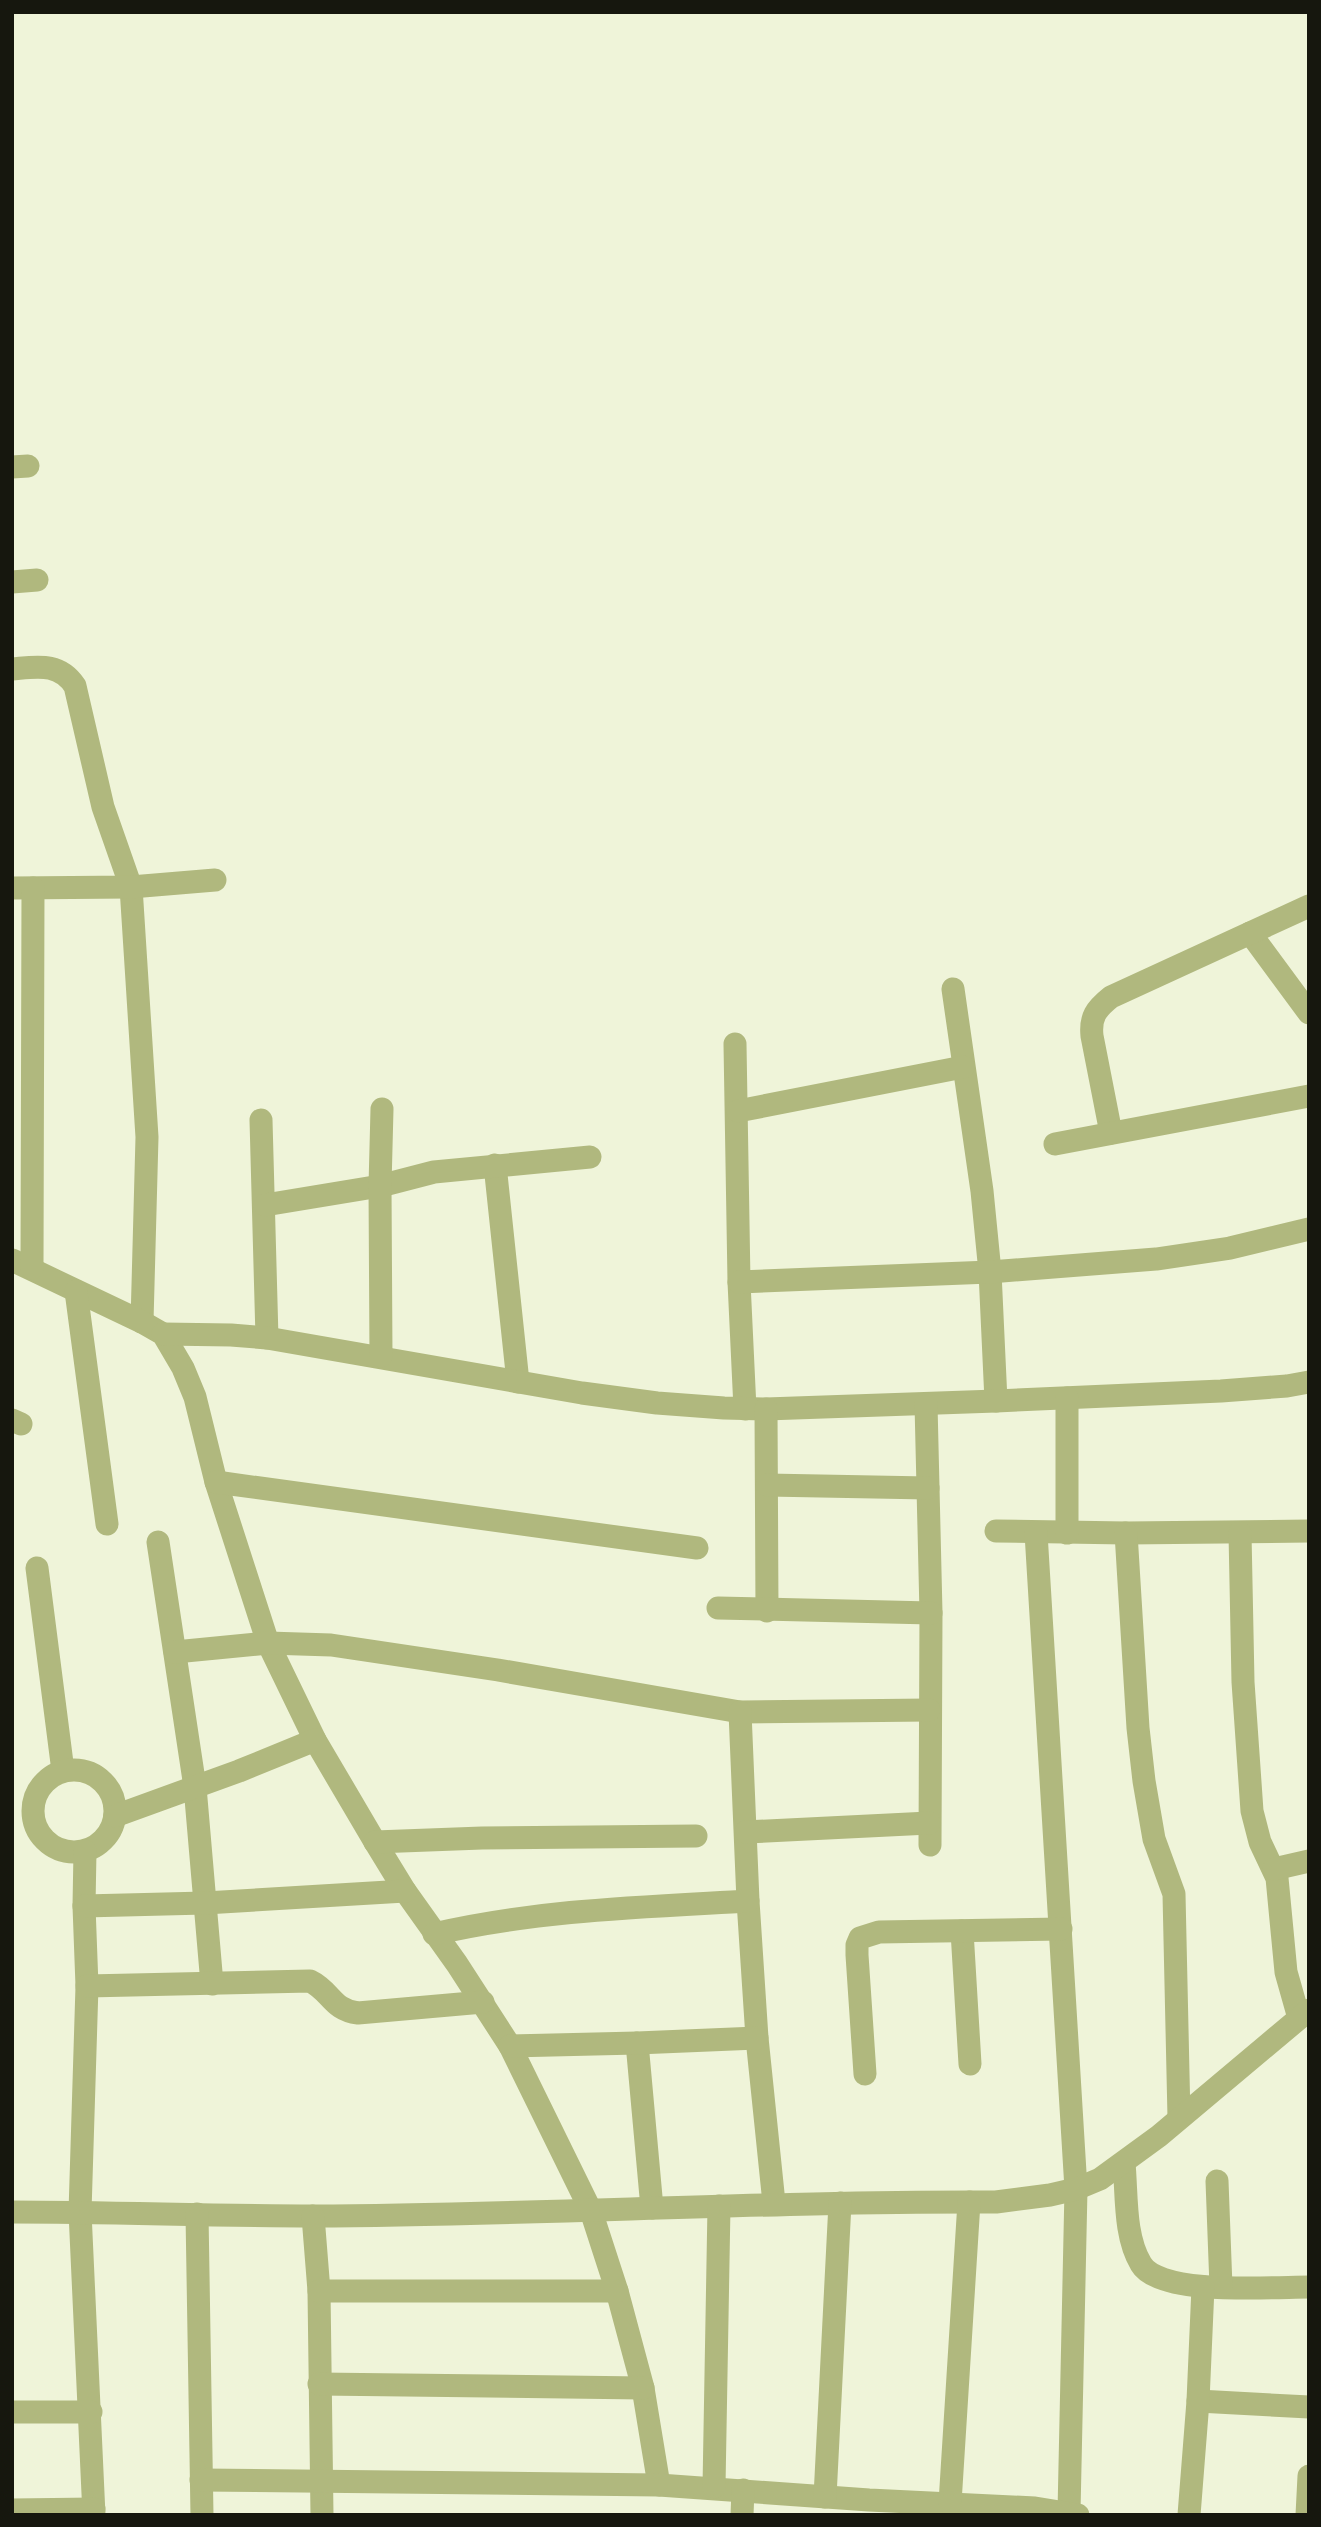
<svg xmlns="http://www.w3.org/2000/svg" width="1321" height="2527" font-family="Raleway,sans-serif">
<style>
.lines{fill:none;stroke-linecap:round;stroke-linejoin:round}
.minor{stroke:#b0b87e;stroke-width:23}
</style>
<rect width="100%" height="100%" fill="#eff4d9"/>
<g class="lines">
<g class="minor">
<polyline points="12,467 28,466"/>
<polyline points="12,582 37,580"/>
<path d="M12,669C37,667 59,662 75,686L103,807L131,887L147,1137L142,1322"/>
<polyline points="12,888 131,887 215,880"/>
<polyline points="1250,933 1309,1013"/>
<polyline points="953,989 982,1191 990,1272 996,1401"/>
<polyline points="735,1044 739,1282 745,1409"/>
<polyline points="738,1111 963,1067"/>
<polyline points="261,1120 267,1338"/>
<path d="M1111,1133L1092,1036C1090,1017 1096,1009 1111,997L1309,906"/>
<polyline points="1055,1144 1309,1096"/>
<polyline points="495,1165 518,1382"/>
<polyline points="265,1205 380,1186 434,1172 590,1157"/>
<polyline points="12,1260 142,1322 163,1334 183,1368 195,1397 216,1482 268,1643 315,1740 375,1842 405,1891 457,1964 510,2046 591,2211 617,2291 643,2388 659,2485"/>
<polyline points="32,1268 33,888"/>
<polyline points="739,1282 990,1272 1156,1259 1230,1248 1309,1229"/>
<polyline points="76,1291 107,1524"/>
<polyline points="163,1334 231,1335 267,1338 582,1393 657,1403 724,1408 766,1409 996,1401 1221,1391 1287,1386 1309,1382"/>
<polyline points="381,1356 380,1186 382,1109"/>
<polyline points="926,1404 931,1613 930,1845"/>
<polyline points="766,1409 767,1611"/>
<polyline points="12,1420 21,1424"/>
<polyline points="216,1482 697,1548"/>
<polyline points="767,1485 928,1488"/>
<polyline points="996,1531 1126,1533 1309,1531"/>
<polyline points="1036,1533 1076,2189 1069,2512"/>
<polyline points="1067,1533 1067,1398"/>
<polyline points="1126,1533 1138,1728 1144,1781 1154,1839 1174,1894 1179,2118"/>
<polyline points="1240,1533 1243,1682 1252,1811 1260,1842 1277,1878 1286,1972 1299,2018"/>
<polyline points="158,1542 195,1787 212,1984"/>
<polyline points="37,1568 63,1771"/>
<polyline points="718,1608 931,1613"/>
<polyline points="175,1652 268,1643 331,1645 498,1670 740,1712 929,1710"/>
<polyline points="740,1712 748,1901 757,2038 774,2203"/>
<circle cx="74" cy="1811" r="41"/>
<polyline points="115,1816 239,1771 315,1740"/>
<polyline points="746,1832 929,1823"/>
<polyline points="375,1842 482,1838 696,1836"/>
<polyline points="85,1851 84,1906 87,1986 80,2212 94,2515"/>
<polyline points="1274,1869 1309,1861"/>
<polyline points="84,1906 205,1903 405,1891"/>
<polyline points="962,1931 970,2064"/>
<path d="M434,1934C537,1910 643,1907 748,1901"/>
<path d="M87,1986L310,1981C331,1991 332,2010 358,2013L483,2002"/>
<polyline points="637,2043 652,2208"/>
<polyline points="510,2046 637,2043 757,2038"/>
<polyline points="865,2074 857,1955 857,1945 860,1938 879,1932 1061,1929"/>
<path d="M1124,2163C1127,2195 1124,2236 1141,2264C1159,2296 1274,2287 1309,2287"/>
<polyline points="1217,2181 1221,2287"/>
<path d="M12,2212C113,2212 213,2216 314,2216C541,2215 769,2201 996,2202L1050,2195L1076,2189L1100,2179L1159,2136L1309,2010"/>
<polyline points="197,2214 202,2515"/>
<polyline points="313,2216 319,2291 322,2515"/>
<polyline points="319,2291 617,2291"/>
<polyline points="319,2384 643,2388"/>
<polyline points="1198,2401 1309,2407"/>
<polyline points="12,2412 91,2412"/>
<polyline points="201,2480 659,2485 869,2500 1035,2508 1078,2515"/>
<polyline points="714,2487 719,2206"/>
<polyline points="825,2497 840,2203"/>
<polyline points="950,2503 969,2202"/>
<polyline points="12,2510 94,2509"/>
<polyline points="742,2515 743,2490"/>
<polyline points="1189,2515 1198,2401 1203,2287"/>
<polyline points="1307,2515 1309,2476"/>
</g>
</g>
<rect width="1321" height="2527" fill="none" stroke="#16170e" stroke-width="28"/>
</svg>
